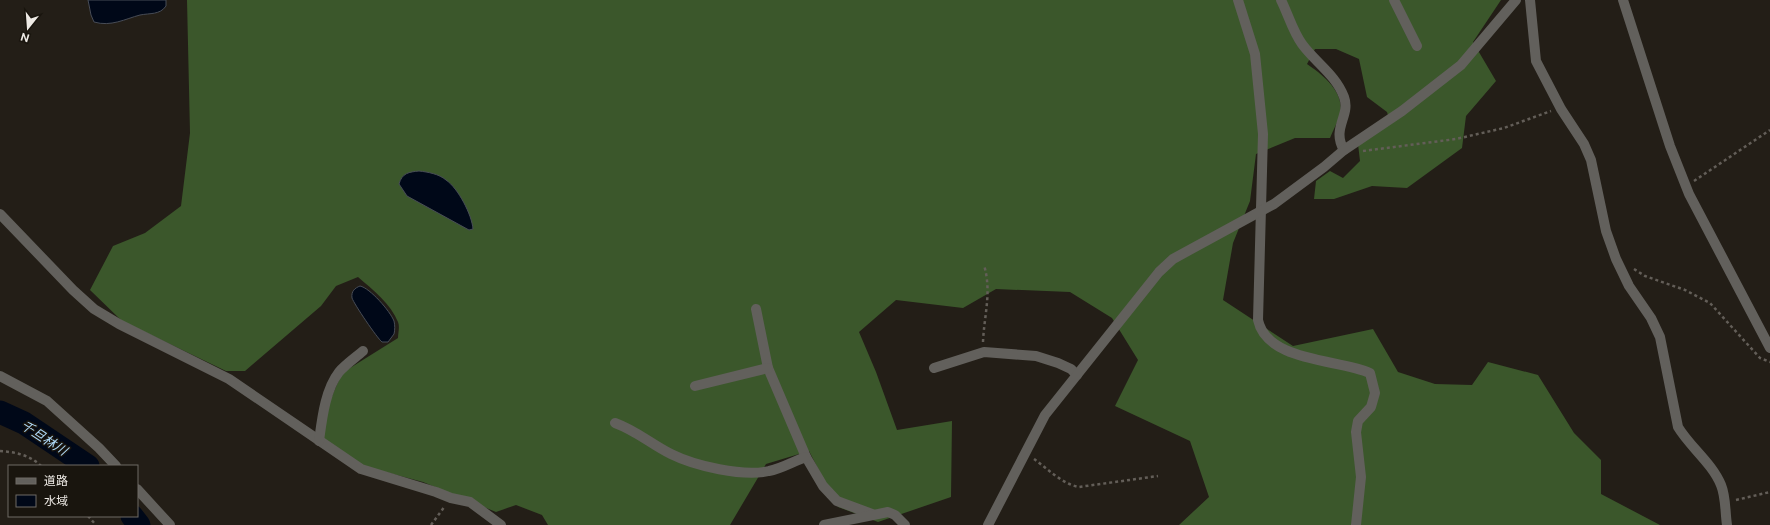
<svg xmlns="http://www.w3.org/2000/svg" width="1770" height="525" font-family="'Public Sans','Noto Sans JP',sans-serif">
<style>
.forest{fill:#3b572b}
.water{fill:#000818;stroke:#474c56}
.lines{fill:none;stroke-linecap:round;stroke-linejoin:round}
.river{stroke:#000818;stroke-width:23}
.path{stroke:#635e58;stroke-width:2.5;stroke-dasharray:3 3;stroke-linecap:butt}
.minor{stroke:#62605c;stroke-width:10}
.labels{text-anchor:middle;dominant-baseline:central;stroke-width:3;stroke-linejoin:round;paint-order:stroke}
.water-label{font-size:13px;font-style:italic;fill:#aed9f9;stroke:#19150e}
</style>
<rect width="100%" height="100%" fill="#231e17"/>
<path class="forest" d="M187,0H1501L1473,42L1496,81L1466,116L1462,148L1407,188L1372,186L1334,199H1314L1316,181L1330,171L1343,178L1360,161L1358,144L1390,122L1387,112L1367,97L1359,59L1336,49H1315L1307,64C1323,75 1345,92 1340,114C1338,122 1333,130 1330,138H1295L1256,154L1250,201L1233,243L1223,300L1293,346L1373,329L1398,372L1435,384L1472,385L1488,362L1538,375L1574,433L1601,460V494L1660,525H1179L1209,497L1190,441L1115,406L1138,360L1112,318L1070,292L996,289L963,308L896,300L859,332L876,372L897,430L952,421L951,497L878,522L838,507L809,451L766,464L730,525H548L542,515L516,505L496,512L423,482L363,466L322,440L329,403L342,373L398,338C398,333 400,327 398,322C391,304 372,289 358,277L336,286L321,306L245,371H226L122,321L90,290L113,246L145,233L181,206L190,133Z"/>
<g class="water">
<path d="M88,0H166V6C160,15 150,13 140,15C125,19 111,27 94,22L91,15Z"/>
<path d="M419,171C428,172 439,174 446,180C458,188 472,215 473,229L469,230L407,196L399,184C402,173 409,172 419,171Z"/>
<path d="M360,286C370,288 390,311 394,321C395,325 395,330 394,334L388,342H382C377,338 354,304 352,298C351,291 355,288 360,286Z"/>
</g>
<g class="lines">
<g class="river">
<polyline points="0,412 24,423 88,466"/>
<polyline points="132,516 139,525"/>
</g>
<g class="path">
<polyline points="1363,151 1456,139 1504,128 1551,111"/>
<polyline points="1694,181 1770,130"/>
<polyline points="1634,269 1645,276 1685,290 1710,303 1760,358 1770,362"/>
<path d="M983,342C984,316 992,292 984,265"/>
<path d="M0,451C15,452 30,455 41,466"/>
<path d="M1034,459C1048,469 1062,484 1079,487L1158,476"/>
<polyline points="1736,500 1770,492"/>
<polyline points="88,516 96,525"/>
<polyline points="431,525 445,506"/>
</g>
<g class="minor">
<path d="M1238,0L1255,54L1263,134L1258,320C1267,362 1338,359 1370,373L1375,393L1371,407L1358,421L1356,432L1361,477L1356,525"/>
<path d="M1281,0C1288,14 1293,32 1302,44C1315,62 1336,75 1344,97C1351,116 1331,128 1344,150"/>
<polyline points="1394,0 1417,46"/>
<path d="M1530,0L1536,61L1561,109L1584,144L1591,160L1606,231L1616,259L1629,286L1651,318L1660,337L1678,427C1690,447 1712,463 1721,485C1726,497 1725,512 1727,525"/>
<polyline points="1623,0 1670,146 1689,194 1770,348"/>
<polyline points="0,214 73,290 94,309 119,324 229,379 361,469 436,492 451,498 470,502 501,525"/>
<polyline points="756,309 768,368 806,457 823,486 837,501 872,514"/>
<polyline points="934,368 984,352 1036,356 1058,363 1071,369 1077,375"/>
<polyline points="0,376 47,401 99,448 116,466"/>
<polyline points="695,386 768,368"/>
<path d="M615,423C637,431 651,444 671,454C695,466 743,477 769,471C781,469 794,461 806,457"/>
<path d="M319,441C322,419 325,390 339,372C346,364 355,358 363,351"/>
<polyline points="137,489 170,525"/>
<polyline points="824,525 888,512 895,515 905,525"/>
<polyline points="988,525 1045,415 1159,272 1173,259 1274,204 1324,167 1344,150 1402,111 1461,65 1516,0"/>
</g>
</g>
<g class="labels">
<g class="water-label">
<text transform="translate(44 438) rotate(33)">千旦林川</text>
</g>
</g>
<rect x="8" y="465" width="130" height="52" fill="#19150e" stroke="#6e6a64"/>
<rect x="16" y="478" width="20" height="6" fill="#62605c" stroke="#6e6a64"/>
<text x="44" y="485" font-size="12" fill="#eeeae5">道路</text>
<rect x="16" y="495" width="20" height="12" fill="#000818" stroke="#6e6a64"/>
<text x="44" y="505" font-size="12" fill="#eeeae5">水域</text>
<g transform="translate(28 28) rotate(197)" stroke="#19150e" stroke-width="3" paint-order="stroke">
<path d="M0-3L7 15L0 10L-7 15Z" fill="#eeeae5"/>
<text y="-6" font-size="11" font-weight="bold" text-anchor="middle" fill="#eeeae5">N</text>
</g>
</svg>
